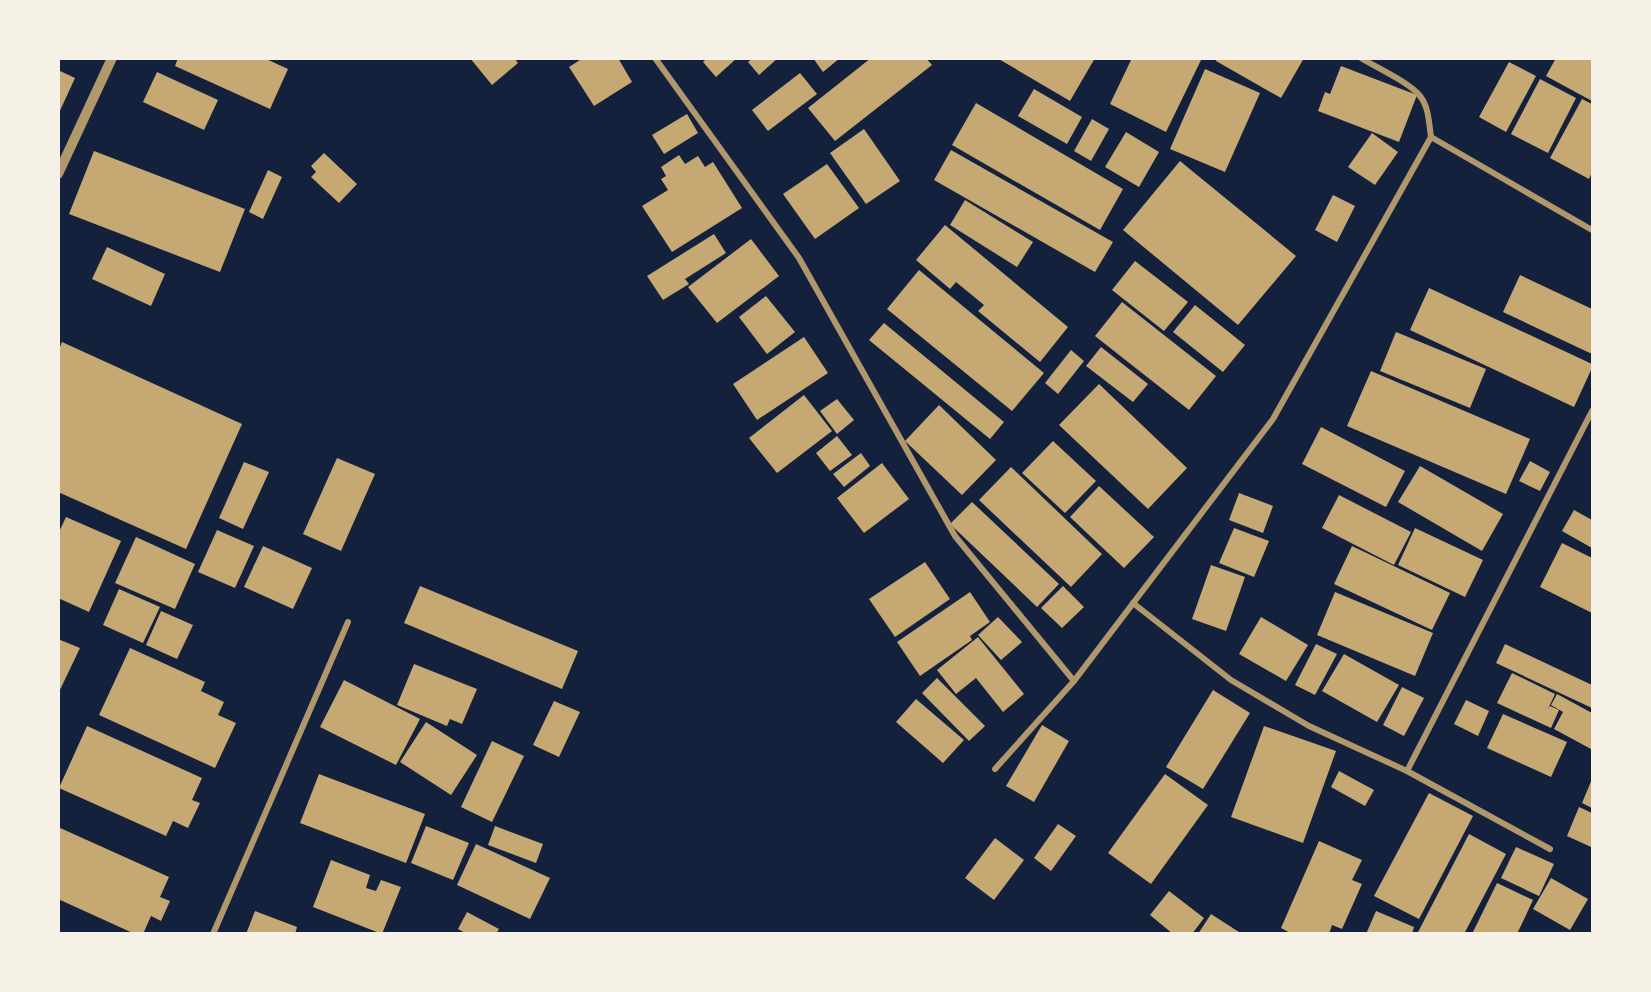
<svg xmlns="http://www.w3.org/2000/svg" width="1651" height="992" font-family="Jost,sans-serif">
<style>
.building{fill:#c6a872}
.lines{fill:none;stroke-linecap:round;stroke-linejoin:round}
.minor{stroke:#b1986c;stroke-width:6}
.tertiary{stroke:#b1986c;stroke-width:10}
</style>
<rect width="100%" height="100%" fill="#14213d"/>
<g class="building">
<polygon points="178,58 264,58 288,69 270,109 175,66"/>
<polygon points="470,58 514,58 518,63 492,85"/>
<polygon points="583,58 618,58 632,82 594,106 569,67"/>
<polygon points="707,58 737,58 716,77 703,62"/>
<polygon points="753,58 778,58 759,75 748,62"/>
<polygon points="813,58 840,58 823,72"/>
<polygon points="871,58 926,58 932,65 835,141 808,108"/>
<polygon points="997,58 1095,58 1070,101"/>
<polygon points="1132,58 1202,58 1166,132 1110,104"/>
<polygon points="1217,58 1304,58 1281,98 1216,61"/>
<polygon points="1556,58 1592,58 1592,101 1546,76"/>
<polygon points="1509,62 1536,76 1506,132 1479,117"/>
<polygon points="1341,66 1417,95 1399,142 1318,111 1325,92 1330,94"/>
<polygon points="1205,69 1260,93 1225,172 1170,149"/>
<polygon points="58,70 75,78 58,115"/>
<polygon points="157,72 218,100 204,130 143,102"/>
<polygon points="800,73 817,94 768,131 752,110"/>
<polygon points="1540,79 1576,98 1548,153 1511,134"/>
<polygon points="1034,89 1082,117 1067,144 1018,116"/>
<polygon points="1582,99 1592,104 1592,172 1589,179 1550,158"/>
<polygon points="976,103 1123,189 1100,230 952,145"/>
<polygon points="687,114 698,133 664,154 652,135"/>
<polygon points="1092,119 1109,129 1091,161 1074,151"/>
<polygon points="864,129 900,181 866,204 830,153"/>
<polygon points="1126,132 1159,152 1139,187 1105,167"/>
<polygon points="1372,133 1398,152 1375,185 1348,167"/>
<polygon points="951,150 1113,242 1095,272 934,180"/>
<polygon points="94,151 245,209 220,272 69,214"/>
<polygon points="324,153 357,184 339,203 311,177 316,172 311,166"/>
<polygon points="679,155 685,164 698,156 705,167 713,162 742,208 672,252 642,206 668,190 661,179 666,176 661,167"/>
<polygon points="1180,161 1296,256 1238,325 1123,230"/>
<polygon points="827,164 859,208 815,239 783,194"/>
<polygon points="268,170 282,177 263,219 249,212"/>
<polygon points="1333,195 1355,206 1337,242 1315,230"/>
<polygon points="965,200 1033,242 1017,267 950,225"/>
<polygon points="945,225 1068,327 1040,362 978,311 984,305 956,282 950,289 916,260"/>
<polygon points="714,234 726,253 685,279 689,284 663,300 647,276"/>
<polygon points="751,239 779,276 717,323 688,287"/>
<polygon points="107,247 165,274 151,306 92,279"/>
<polygon points="1135,261 1188,302 1164,331 1112,290"/>
<polygon points="919,270 1044,373 1012,411 887,309"/>
<polygon points="1520,275 1592,309 1592,354 1503,312"/>
<polygon points="1429,288 1592,364 1592,368 1574,407 1410,330"/>
<polygon points="766,296 795,332 767,354 739,317"/>
<polygon points="1122,302 1216,376 1189,410 1095,336"/>
<polygon points="1195,305 1245,345 1223,372 1173,332"/>
<polygon points="884,323 1004,422 990,439 869,340"/>
<polygon points="1396,332 1486,369 1470,408 1380,371"/>
<polygon points="804,337 828,373 757,420 733,384"/>
<polygon points="62,342 242,424 186,549 58,492 58,351"/>
<polygon points="1101,347 1148,384 1133,402 1086,366"/>
<polygon points="1071,350 1084,361 1058,394 1045,383"/>
<polygon points="1371,371 1530,439 1506,494 1347,426"/>
<polygon points="1099,384 1187,468 1148,509 1059,425"/>
<polygon points="804,395 832,431 777,473 749,438"/>
<polygon points="837,399 854,420 837,434 820,411"/>
<polygon points="939,405 996,460 962,495 905,441"/>
<polygon points="1321,427 1405,471 1386,507 1302,464"/>
<polygon points="837,436 852,455 830,471 816,453"/>
<polygon points="1053,441 1096,481 1065,513 1022,473"/>
<polygon points="861,453 870,466 844,487 833,474"/>
<polygon points="337,458 375,474 341,551 303,534"/>
<polygon points="1530,461 1550,472 1540,491 1519,481"/>
<polygon points="244,462 269,472 243,529 219,518"/>
<polygon points="882,463 909,499 864,533 837,498"/>
<polygon points="1420,466 1503,514 1482,551 1398,502"/>
<polygon points="1011,467 1102,554 1071,587 979,500"/>
<polygon points="1099,486 1154,537 1124,568 1070,517"/>
<polygon points="1239,493 1273,506 1263,533 1229,520"/>
<polygon points="1339,495 1411,532 1394,565 1322,528"/>
<polygon points="972,502 1059,584 1037,607 950,524"/>
<polygon points="1574,510 1592,520 1592,548 1562,531"/>
<polygon points="66,517 121,541 89,612 58,598 58,534"/>
<polygon points="1234,528 1269,541 1254,577 1219,563"/>
<polygon points="1415,528 1483,560 1465,597 1398,565"/>
<polygon points="217,530 254,546 235,588 198,572"/>
<polygon points="136,537 195,564 175,609 115,583"/>
<polygon points="1562,543 1592,558 1592,613 1540,587"/>
<polygon points="263,546 312,568 293,609 244,587"/>
<polygon points="1352,546 1450,593 1432,630 1334,584"/>
<polygon points="925,562 950,599 895,637 869,599"/>
<polygon points="1211,565 1245,577 1226,631 1192,619"/>
<polygon points="420,586 578,651 562,689 404,623"/>
<polygon points="1063,586 1084,607 1062,628 1041,608"/>
<polygon points="119,589 160,607 143,643 103,625"/>
<polygon points="970,592 990,622 970,636 972,640 920,676 897,642"/>
<polygon points="1335,592 1433,633 1415,676 1317,635"/>
<polygon points="161,611 193,625 177,659 146,645"/>
<polygon points="998,617 1022,642 1001,660 978,635"/>
<polygon points="1261,617 1308,645 1286,681 1239,654"/>
<polygon points="978,637 1024,694 1003,712 976,678 956,694 937,670"/>
<polygon points="58,639 80,648 58,694"/>
<polygon points="1316,644 1337,654 1315,695 1295,685"/>
<polygon points="1505,644 1592,685 1592,708 1496,663"/>
<polygon points="130,648 205,682 201,691 224,702 218,715 236,723 215,768 99,715"/>
<polygon points="1344,654 1399,685 1377,722 1322,691"/>
<polygon points="414,664 477,689 462,724 450,719 447,726 397,705"/>
<polygon points="1512,673 1555,694 1548,709 1550,706 1559,710 1551,728 1497,703"/>
<polygon points="937,678 985,726 969,741 922,693"/>
<polygon points="344,680 420,719 396,765 320,727"/>
<polygon points="1402,687 1424,698 1404,736 1383,725"/>
<polygon points="1213,690 1250,713 1203,789 1166,767"/>
<polygon points="1557,694 1592,713 1592,746 1591,749 1554,729 1563,712 1551,705"/>
<polygon points="916,699 964,740 943,763 896,722"/>
<polygon points="1466,700 1489,711 1478,736 1454,724"/>
<polygon points="554,701 580,712 559,757 533,745"/>
<polygon points="1503,714 1567,742 1551,777 1487,748"/>
<polygon points="426,722 477,755 451,795 400,762"/>
<polygon points="1042,725 1069,741 1034,802 1006,786"/>
<polygon points="87,726 202,778 192,800 200,803 188,828 173,821 166,836 59,788"/>
<polygon points="1264,726 1336,751 1303,843 1231,817"/>
<polygon points="492,741 524,756 492,822 461,807"/>
<polygon points="1339,771 1374,790 1365,806 1331,787"/>
<polygon points="319,774 425,814 406,863 300,823"/>
<polygon points="1165,774 1208,805 1151,884 1108,853"/>
<polygon points="1592,779 1592,808 1582,803"/>
<polygon points="1429,793 1473,816 1419,919 1374,896"/>
<polygon points="1579,807 1592,813 1592,844 1591,847 1567,836"/>
<polygon points="1058,824 1076,836 1051,871 1034,858"/>
<polygon points="426,826 469,843 453,880 411,863"/>
<polygon points="495,826 543,844 536,863 488,845"/>
<polygon points="58,827 169,877 160,897 170,901 161,921 151,916 143,934 135,934 58,899"/>
<polygon points="1469,834 1506,854 1464,934 1417,934"/>
<polygon points="995,838 1024,860 994,900 965,878"/>
<polygon points="1319,841 1362,860 1352,880 1362,884 1342,929 1332,925 1329,934 1292,934 1281,928"/>
<polygon points="476,844 550,878 530,919 457,885"/>
<polygon points="1516,847 1554,864 1539,896 1501,878"/>
<polygon points="331,860 370,875 366,888 376,891 381,880 401,887 382,934 313,907"/>
<polygon points="1551,878 1588,899 1570,930 1533,909"/>
<polygon points="1497,883 1533,900 1517,934 1472,934"/>
<polygon points="1169,891 1204,918 1192,934 1173,934 1150,915"/>
<polygon points="255,911 297,927 295,934 246,934"/>
<polygon points="1376,911 1414,927 1412,934 1366,934"/>
<polygon points="467,912 499,929 496,934 467,934 458,929"/>
<polygon points="1211,914 1242,934 1198,934"/>
</g>
<g class="lines">
<g class="minor">
<polyline points="655,58 799,258 955,536 1074,681"/>
<polyline points="1431,137 1592,230"/>
<polyline points="1133,603 1231,680 1309,726 1407,771 1550,849"/>
<path d="M995,769L1074,681L1273,419L1431,137C1429,124 1429,107 1420,96C1409,82 1377,68 1361,58"/>
<polyline points="1407,771 1592,411"/>
<polyline points="213,934 348,622"/>
</g>
<polyline class="tertiary" points="58,174 112,58"/>
</g>
<rect width="1651" height="992" fill="none" stroke="#f6f1e7" stroke-width="120"/>
</svg>
